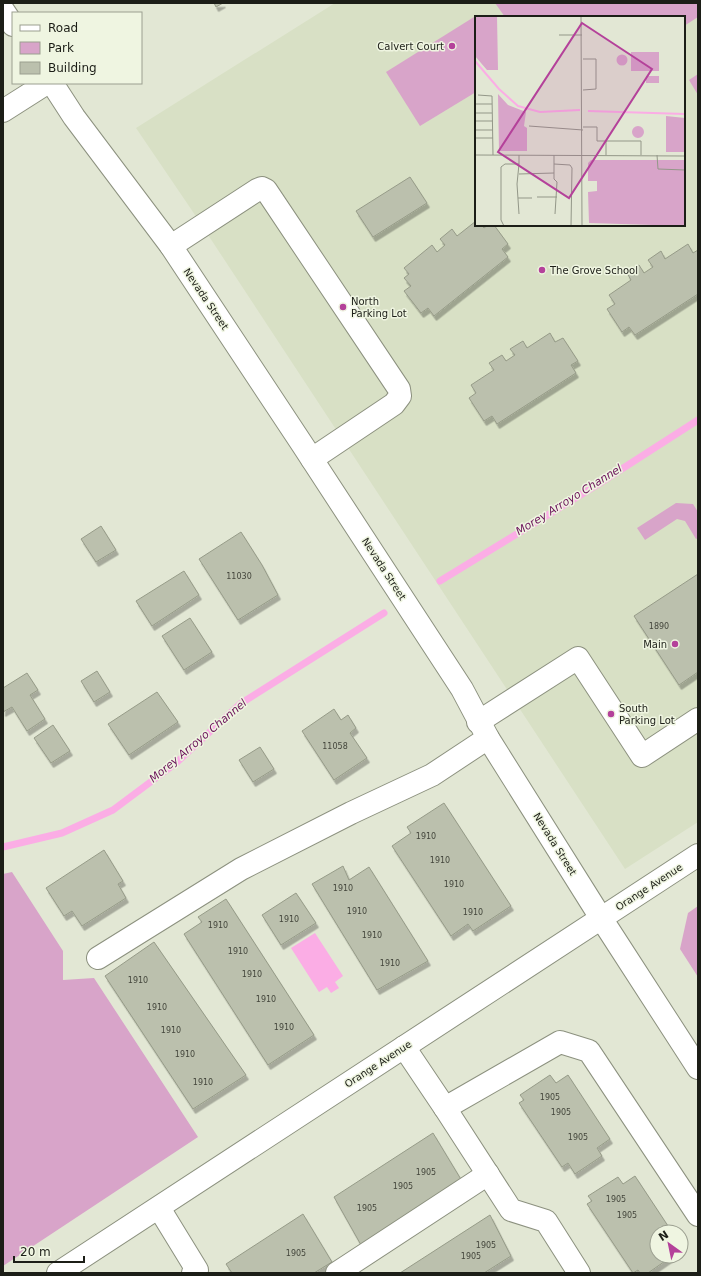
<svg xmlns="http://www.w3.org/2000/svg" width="701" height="1276" font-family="'DejaVu Sans',sans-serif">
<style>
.built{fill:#d8e0c5;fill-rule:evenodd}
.green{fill:#d8a4c9}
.water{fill:#fbade5}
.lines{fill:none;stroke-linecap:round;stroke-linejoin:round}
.stream{stroke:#fbade5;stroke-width:7}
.building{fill:#bbc0ad;stroke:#969b88;filter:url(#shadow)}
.minor-casing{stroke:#8c917f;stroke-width:24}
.minor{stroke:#fff;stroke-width:22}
.poi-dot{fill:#b4419a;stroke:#eff5e1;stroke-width:1.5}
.labels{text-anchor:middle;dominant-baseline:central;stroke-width:3;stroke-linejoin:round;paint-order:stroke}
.number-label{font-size:8px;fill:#44463c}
.poi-label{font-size:10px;fill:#1c1e17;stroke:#eff5e1;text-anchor:start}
.street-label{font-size:10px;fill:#1c1e17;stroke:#eff5e1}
.water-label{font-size:11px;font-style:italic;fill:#6b115a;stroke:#eff5e1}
.inset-river{fill:none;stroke:#fbade5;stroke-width:2}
.inset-road{fill:none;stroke:#939788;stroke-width:1}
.view{fill:#b4419a;fill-opacity:0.15;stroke:#b4419a;stroke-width:2}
.inset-edge{fill:none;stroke:#1c1e17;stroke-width:2}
</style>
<defs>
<filter id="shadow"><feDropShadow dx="2.5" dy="4.5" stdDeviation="0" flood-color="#0004"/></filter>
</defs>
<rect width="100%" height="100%" fill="#e2e7d4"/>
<path class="built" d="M335,3H698V822L625,869L191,209L136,128ZM476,17H684V225H476Z"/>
<g class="green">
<polygon points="495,3 698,3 698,17 684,26 684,17 505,17"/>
<polygon points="474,17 476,20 476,92 420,126 386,72"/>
<polygon points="698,74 698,95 689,80"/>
<polygon points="676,503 693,504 698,512 698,538 696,539 685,521 677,519 645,540 637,528"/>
<polygon points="12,872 63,951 63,980 94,978 198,1137 3,1266 3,874"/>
<polygon points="698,906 698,977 680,949 688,913"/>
</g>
<polygon class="water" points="315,933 343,976 335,982 339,988 331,993 327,987 319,992 291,948"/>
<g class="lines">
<g class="stream">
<polyline points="440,581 600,483 698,420"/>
<polyline points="3,847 62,833 113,810 176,763 240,704 384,613"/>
</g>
</g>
<g class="building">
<polygon points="214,3 223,3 216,7"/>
<polygon points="410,177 427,203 373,237 356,211"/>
<polygon points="476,221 476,225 481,225 484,228 488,225 494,225 508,244 502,249 508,257 434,316 428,308 421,313 404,291 411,286 404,278 409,274 404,268 432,245 437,252 445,245 440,239 452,229 457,236"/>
<polygon points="688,244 693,253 698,250 698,294 635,335 629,327 622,332 607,309 615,304 609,295 631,280 627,273 639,265 644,273 653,267 648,260 661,251 665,259"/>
<polygon points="550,333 555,342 563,338 578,361 571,365 576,373 497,424 492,416 484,421 469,398 476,393 471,385 494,370 489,363 502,355 506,361 515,355 510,349 523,341 527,348"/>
<polygon points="101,526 116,550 96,562 81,539"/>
<polygon points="241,532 262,565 278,595 238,620 199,559"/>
<polygon points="184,571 199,595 152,626 136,601"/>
<polygon points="698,574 698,672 679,685 634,616"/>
<polygon points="190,618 212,652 184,670 162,636"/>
<polygon points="97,671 110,692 94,702 81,681"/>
<polygon points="27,673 38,690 30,695 45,719 27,731 12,707 3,712 3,688"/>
<polygon points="157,692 178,722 129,755 108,724"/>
<polygon points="334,709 341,720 348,715 356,728 350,733 367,758 334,780 302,731"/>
<polygon points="53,725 70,751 51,763 34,738"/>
<polygon points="260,747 274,769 253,782 239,760"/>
<polygon points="444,803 511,906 473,931 468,924 451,936 392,846 411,833 407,827"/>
<polygon points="104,850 123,881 118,884 126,898 82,926 72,911 64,916 46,888"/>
<polygon points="343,866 349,880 369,867 428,961 377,990 312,884"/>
<polygon points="296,893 316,923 281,945 262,915"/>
<polygon points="226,899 314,1035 268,1065 184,934 202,922 198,917"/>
<polygon points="154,942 246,1075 193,1109 105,976"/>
<polygon points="550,1075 556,1083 568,1075 610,1139 597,1148 602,1156 575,1174 568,1163 562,1167 519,1103 524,1100 520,1095"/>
<polygon points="433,1133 462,1181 361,1245 334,1197"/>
<polygon points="635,1176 672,1232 657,1232 657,1256 671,1257 648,1273 640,1273 638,1270 633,1273 587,1204 592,1201 588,1196 618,1177 623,1184"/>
<polygon points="303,1214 332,1262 314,1273 232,1273 226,1264"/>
<polygon points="490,1215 511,1256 484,1273 400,1273"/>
</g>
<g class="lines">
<defs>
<g id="minor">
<polyline points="3,10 13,25"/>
<polyline points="52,83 74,117 171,246 302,444 462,689 488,738 601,918 698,1068"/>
<polyline points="3,111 47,83"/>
<polyline points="171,246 257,190 262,188 266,190 399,389 400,396 394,404 312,459"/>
<polyline points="478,722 578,658 642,756 698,719"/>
<polyline points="98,958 241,869 351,813 432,775 488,738"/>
<polyline points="404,1047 445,1108 560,1042 589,1051 698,1215"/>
<polyline points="445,1108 511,1210 546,1221 579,1273"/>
<polyline points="159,1208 197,1270 193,1273"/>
<polyline points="58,1273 698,855"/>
<polyline points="337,1273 488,1174"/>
</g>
</defs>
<use href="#minor" class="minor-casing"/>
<use href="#minor" class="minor"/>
</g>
<g class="poi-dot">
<circle cx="452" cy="46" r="4"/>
<circle cx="542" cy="270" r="4"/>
<circle cx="343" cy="307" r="4"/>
<circle cx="675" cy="644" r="4"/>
<circle cx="611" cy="714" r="4"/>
</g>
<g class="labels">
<g class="number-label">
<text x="239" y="576">11030</text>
<text x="659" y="626">1890</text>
<text x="335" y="746">11058</text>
<text x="426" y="836">1910</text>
<text x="440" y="860">1910</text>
<text x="454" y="884">1910</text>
<text x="343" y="888">1910</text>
<text x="357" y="911">1910</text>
<text x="473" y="912">1910</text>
<text x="289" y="919">1910</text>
<text x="218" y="925">1910</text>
<text x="372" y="935">1910</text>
<text x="238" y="951">1910</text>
<text x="390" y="963">1910</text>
<text x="252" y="974">1910</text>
<text x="138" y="980">1910</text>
<text x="266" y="999">1910</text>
<text x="157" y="1007">1910</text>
<text x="284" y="1027">1910</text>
<text x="171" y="1030">1910</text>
<text x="185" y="1054">1910</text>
<text x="203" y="1082">1910</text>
<text x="550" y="1097">1905</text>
<text x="561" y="1112">1905</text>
<text x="578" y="1137">1905</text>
<text x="426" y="1172">1905</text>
<text x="403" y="1186">1905</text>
<text x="616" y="1199">1905</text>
<text x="367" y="1208">1905</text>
<text x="627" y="1215">1905</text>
<text x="486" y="1245">1905</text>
<text x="296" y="1253">1905</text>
<text x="471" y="1256">1905</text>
</g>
<g class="poi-label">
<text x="444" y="46" text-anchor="end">Calvert Court</text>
<text x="550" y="270">The Grove School</text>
<text x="351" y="301">North<tspan x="351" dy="12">Parking Lot</tspan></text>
<text x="667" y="644" text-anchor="end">Main</text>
<text x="619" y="708">South<tspan x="619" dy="12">Parking Lot</tspan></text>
</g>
<g class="street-label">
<text transform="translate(206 299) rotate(56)">Nevada Street</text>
<text transform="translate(384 569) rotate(57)">Nevada Street</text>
<text transform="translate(555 844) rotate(58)">Nevada Street</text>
<text transform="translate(649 887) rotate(-33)">Orange Avenue</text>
<text transform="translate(378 1064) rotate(-33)">Orange Avenue</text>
</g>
<g class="water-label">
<text transform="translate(569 500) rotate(-32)">Morey Arroyo Channel</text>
<text transform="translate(198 741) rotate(-40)">Morey Arroyo Channel</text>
</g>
</g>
<g transform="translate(475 16)">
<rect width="210" height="210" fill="#e2e7d4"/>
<path d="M0,0H22L23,54H12L0,40ZM156,36H184V55H156ZM141.5 44a5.5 5.5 0 1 1 11 0a5.5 5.5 0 1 1-11 0ZM171,60H184V67H171ZM23,78L33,89L51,96L49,110L52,112V135H24ZM191,100L210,102V136H191ZM157 116a6 6 0 1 1 12 0a6 6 0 1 1-12 0ZM116,144H210V210L114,207L113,176L122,175V165H113V147Z" fill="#d8a4c9"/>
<path class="inset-river" d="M0,45L24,73L43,90L65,96L105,94M113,95L210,98"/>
<path class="inset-road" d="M106,0L107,210M84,19H107M108,43H121V73L108,74M3,79L17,80L18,139M1,88H17M1,97H17M0,105H18M54,110L108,114M108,111H122V125H166V139M0,114H18M0,122H18M131,125V139M0,139L210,140M79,139V148L95,149L97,152L96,210M182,139L183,153L210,154M44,148L42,168L44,198M79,148V163L82,166L80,198M44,158L79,157M62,181H82M43,182H57M29,210L26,204V151L30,148H44V139"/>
<path class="view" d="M107,7L177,53L94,182L23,136Z"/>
<rect width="210" height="210" class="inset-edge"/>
</g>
<rect width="701" height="1276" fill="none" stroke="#1c1e17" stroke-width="8"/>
<rect x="12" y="12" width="130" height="72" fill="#eff5e1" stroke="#9b9f90"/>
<rect x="20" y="25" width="20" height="6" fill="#ffffff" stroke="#9b9f90"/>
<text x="48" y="32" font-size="12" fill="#1c1e17">Road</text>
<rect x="20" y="42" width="20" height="12" fill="#d8a4c9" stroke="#9b9f90"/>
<text x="48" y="52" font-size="12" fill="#1c1e17">Park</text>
<rect x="20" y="62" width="20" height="12" fill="#bbc0ad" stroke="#9b9f90"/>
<text x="48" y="72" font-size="12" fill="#1c1e17">Building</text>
<g transform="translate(669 1244) rotate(327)"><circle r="19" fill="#eff5e1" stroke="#9b9f90"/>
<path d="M0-3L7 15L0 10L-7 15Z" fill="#b4419a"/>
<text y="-6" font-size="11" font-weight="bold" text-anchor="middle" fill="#1c1e17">N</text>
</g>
<path d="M14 1256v6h70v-6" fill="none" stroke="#1c1e17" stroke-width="2"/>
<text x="20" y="1256" font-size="12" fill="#1c1e17" stroke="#eff5e1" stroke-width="3" paint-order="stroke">20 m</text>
</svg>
